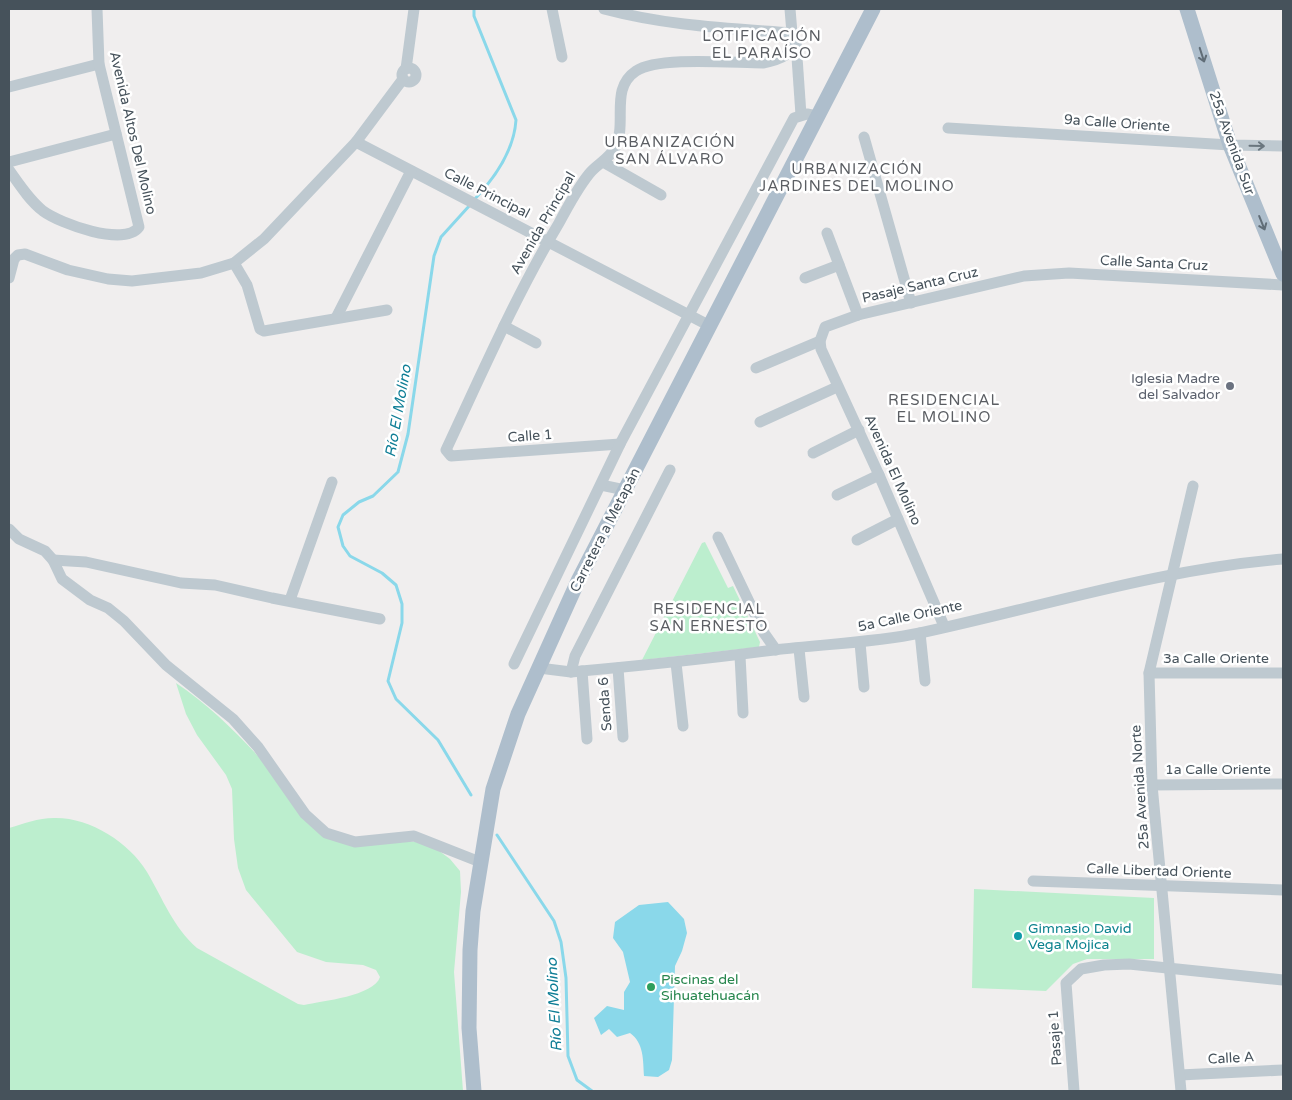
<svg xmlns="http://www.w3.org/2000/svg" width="1292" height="1100" font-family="'Varela Round',sans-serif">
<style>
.green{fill:#bceece}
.water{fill:#8ad8ea}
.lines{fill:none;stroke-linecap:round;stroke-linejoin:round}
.stream{stroke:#8ad8ea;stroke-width:3}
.minor{stroke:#bec9d0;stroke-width:11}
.major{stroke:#aebecc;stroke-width:15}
.oneway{stroke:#606d77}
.oneway2{stroke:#6a767e}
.worship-dot{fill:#6b7280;stroke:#fff;stroke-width:2}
.culture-dot{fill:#0f9aa8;stroke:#fff;stroke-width:2}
.leisure-dot{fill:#2e9e5b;stroke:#fff;stroke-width:2}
.labels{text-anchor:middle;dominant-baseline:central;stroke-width:5;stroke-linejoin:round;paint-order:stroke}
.street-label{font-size:14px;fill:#46525b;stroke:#fff}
.worship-label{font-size:14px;fill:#5b616d;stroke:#fff;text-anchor:end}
.culture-label{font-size:14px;fill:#0d838f;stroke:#fff;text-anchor:start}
.leisure-label{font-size:14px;fill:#27864d;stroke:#fff;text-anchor:start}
.neighbourhood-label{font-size:15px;letter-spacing:1px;fill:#5b5e63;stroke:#fff}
.water-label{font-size:15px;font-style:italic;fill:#0f7e96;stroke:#fff}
</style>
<rect width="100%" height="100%" fill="#f0eeee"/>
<g class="green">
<polygon points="705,542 728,588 733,586 760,642 759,647 642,660 702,543"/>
<path d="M176,683C238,725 281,783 329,839L401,840L430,844L450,859L460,871L461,892L454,972L463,1091H9V828C23,824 38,818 54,818C89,817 129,842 147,872C163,899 173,927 197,948L298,1004L304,1005C322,1001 374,996 380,977L376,970L363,965L326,962L297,952L246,890L238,868L234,839L232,789L226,775L197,735L186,714Z"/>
<polygon points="974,889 1154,898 1154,959 1087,959 1073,964 1046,991 972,988"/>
</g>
<path class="water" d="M668,902L684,919L687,933L682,951L675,966L672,1060L669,1070L658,1077L644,1076C643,1060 644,1043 630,1033L617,1037L609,1029L601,1035L594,1018L607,1006L624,1010V992L630,982L623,952L613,938L615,922L639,905Z"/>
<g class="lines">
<g class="stream">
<path d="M474,9V16L516,120C514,150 494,179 474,200"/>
<polyline points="470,205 441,237 434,256 408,434 398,472 373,496 359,502 343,515 338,527 343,546 350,556 382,573 396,585 402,604 402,623 388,681 396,699 438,740 471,795"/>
<polyline points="497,835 554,921 561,942 566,978 568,1056 577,1080 592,1091"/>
</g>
<g class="minor">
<polyline points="552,9 562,57"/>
<path d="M604,9C668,26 726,28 792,33"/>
<polyline points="796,43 801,115"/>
<circle cx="409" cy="75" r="7"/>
<polyline points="406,69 414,9"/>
<polyline points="9,87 99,64"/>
<polyline points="948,128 1230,145 1283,146"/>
<polyline points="864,137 911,303"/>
<polyline points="356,142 710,326"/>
<polyline points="9,162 116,134"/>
<polyline points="603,162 661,195"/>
<path d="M9,170C19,184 29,200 43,211C61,224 124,247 139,227L99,64L97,9"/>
<polyline points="827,233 858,315"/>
<polyline points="234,263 247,285 260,329 264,331 387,310"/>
<polyline points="9,278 14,259 18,255 25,254 68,270 108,279 132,281 201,273 234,263 264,239 356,142 403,79"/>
<polyline points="805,278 839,265"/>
<polyline points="336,318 411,171"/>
<polyline points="504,326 536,343"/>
<polyline points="756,368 820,341"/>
<polyline points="760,422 837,387"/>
<path d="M620,444L451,456L446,450C482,373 516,295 559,223C568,206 577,189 589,174C596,165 609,159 615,148C628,123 609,89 636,71C658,56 733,63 763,63C774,61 792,56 796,43L792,33L790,9"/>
<polyline points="813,453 859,430"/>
<polyline points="601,485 625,490"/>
<polyline points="837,495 879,475"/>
<polyline points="9,529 19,539 45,551 53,560 62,579 90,600 108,608 124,621 166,665 233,719 258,747 305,814 326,833 355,842 414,836 480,862"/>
<polyline points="718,537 764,633 776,650"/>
<polyline points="857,540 898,519"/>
<polyline points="53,560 86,562 181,583 215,585 272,598 380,619"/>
<polyline points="290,600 332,482"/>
<polyline points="944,626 879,475 821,349 820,341 825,327 858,315 1024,276 1069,273 1283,285"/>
<polyline points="920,633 925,681"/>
<polyline points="860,643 864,687"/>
<polyline points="799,649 804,697"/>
<polyline points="740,656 743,713"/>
<polyline points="676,663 683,726"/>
<polyline points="514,664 620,444 794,118 807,114 817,116"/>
<path d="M539,668L571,672C638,666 706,659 774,650C823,644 872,643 920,633C1041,607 1160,569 1283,559"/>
<polyline points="618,668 623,737"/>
<polyline points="582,671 587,739"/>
<polyline points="571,672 575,656 670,470"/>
<polyline points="1149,673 1283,673"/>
<polyline points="1152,785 1283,784"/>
<polyline points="1033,881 1283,890"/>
<polyline points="1180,1075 1283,1070"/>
<polyline points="1074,1091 1066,983 1081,969 1104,965 1129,964 1283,980"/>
<polyline points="1181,1091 1152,785 1149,673 1193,486"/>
</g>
<g class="major">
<polyline points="1187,9 1230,145 1283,274"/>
<polyline points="474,1091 469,1028 470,950 473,911 493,789 518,714 578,581 873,9"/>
</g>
</g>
<defs><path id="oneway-shaft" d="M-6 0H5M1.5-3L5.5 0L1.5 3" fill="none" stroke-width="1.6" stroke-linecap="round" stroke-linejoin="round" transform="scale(1.25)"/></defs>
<g class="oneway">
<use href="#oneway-shaft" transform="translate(1202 55) rotate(72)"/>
<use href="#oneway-shaft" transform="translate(1262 223) rotate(68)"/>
</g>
<use class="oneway2" href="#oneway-shaft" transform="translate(1257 146) rotate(1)"/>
<circle class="worship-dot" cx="1230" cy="386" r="5"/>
<circle class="culture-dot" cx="1018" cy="936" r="5"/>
<circle class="leisure-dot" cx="651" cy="987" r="5"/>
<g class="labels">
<g class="street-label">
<text transform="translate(1117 123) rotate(4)">9a Calle Oriente</text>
<text transform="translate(133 133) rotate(77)">Avenida Altos Del Molino</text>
<text transform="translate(1232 143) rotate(70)">25a Avenida Sur</text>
<text transform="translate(487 193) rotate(27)">Calle Principal</text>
<text transform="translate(543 223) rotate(-60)">Avenida Principal</text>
<text transform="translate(1154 263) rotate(3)">Calle Santa Cruz</text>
<text transform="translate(920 285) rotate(-13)">Pasaje Santa Cruz</text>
<text transform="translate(530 436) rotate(-4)">Calle 1</text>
<text transform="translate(893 470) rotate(66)">Avenida El Molino</text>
<text transform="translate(605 530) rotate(-63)">Carretera a Metapán</text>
<text transform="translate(910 616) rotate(-12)">5a Calle Oriente</text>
<text x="1216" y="658">3a Calle Oriente</text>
<text transform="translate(605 704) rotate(-94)">Senda 6</text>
<text x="1218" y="769">1a Calle Oriente</text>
<text transform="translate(1140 787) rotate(-94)">25a Avenida Norte</text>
<text transform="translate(1159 871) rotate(2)">Calle Libertad Oriente</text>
<text transform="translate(1055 1038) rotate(-94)">Pasaje 1</text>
<text transform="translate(1231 1058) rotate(-3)">Calle A</text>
</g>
<g class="worship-label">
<text x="1220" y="378">Iglesia Madre<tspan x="1220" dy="16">del Salvador</tspan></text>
</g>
<g class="culture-label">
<text x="1028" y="928">Gimnasio David<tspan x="1028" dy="16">Vega Mojica</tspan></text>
</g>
<g class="leisure-label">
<text x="661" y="979">Piscinas del<tspan x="661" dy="16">Sihuatehuacán</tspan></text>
</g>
<g class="neighbourhood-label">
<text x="762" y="36">LOTIFICACIÓN<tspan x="762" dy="17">EL PARAÍSO</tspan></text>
<text x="670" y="142">URBANIZACIÓN<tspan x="670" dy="17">SAN ÁLVARO</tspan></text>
<text x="857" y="169">URBANIZACIÓN<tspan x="857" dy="17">JARDINES DEL MOLINO</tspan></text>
<text x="944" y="400">RESIDENCIAL<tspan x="944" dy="17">EL MOLINO</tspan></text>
<text x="709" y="609">RESIDENCIAL<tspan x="709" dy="17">SAN ERNESTO</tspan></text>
</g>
<g class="water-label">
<text transform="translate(398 411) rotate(-80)">Río El Molino</text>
<text transform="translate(554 1005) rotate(-93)">Río El Molino</text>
</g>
</g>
<rect width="1292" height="1100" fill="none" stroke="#46525b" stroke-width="20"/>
</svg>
